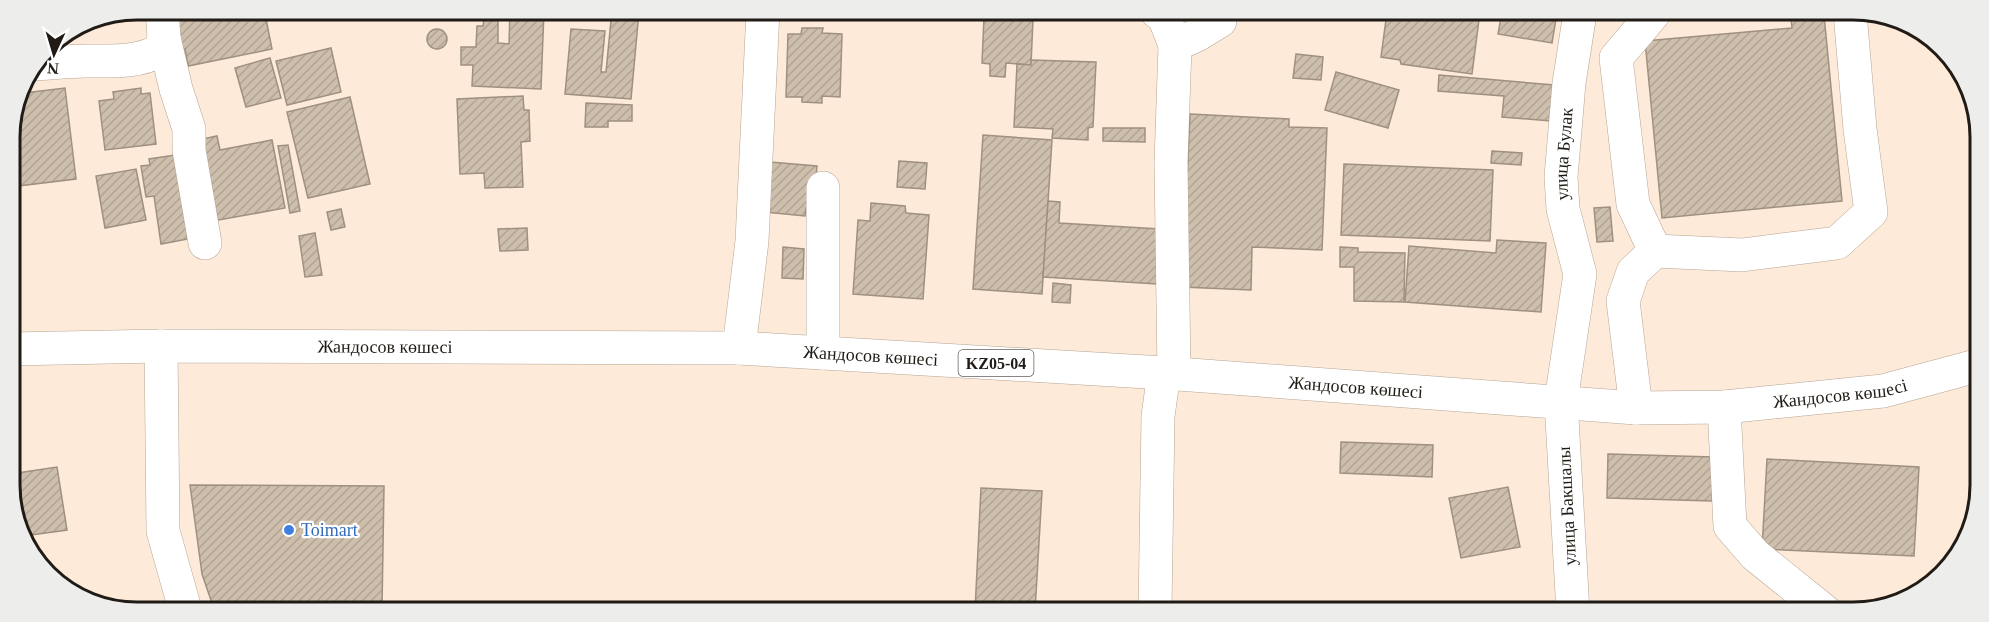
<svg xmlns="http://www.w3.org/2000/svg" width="1989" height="622" font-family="'Times New Roman',serif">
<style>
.building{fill:url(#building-hatch);stroke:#9f907f;stroke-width:1.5}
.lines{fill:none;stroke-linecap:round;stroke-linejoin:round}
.minor-casing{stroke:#b6a595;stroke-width:34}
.major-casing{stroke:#b6a595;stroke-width:34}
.minor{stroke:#fff;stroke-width:33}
.major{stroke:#fff;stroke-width:33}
.shop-dot{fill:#3f7fe0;stroke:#fff;stroke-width:2}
.labels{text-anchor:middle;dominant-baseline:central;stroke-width:4.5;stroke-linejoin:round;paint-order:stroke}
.shield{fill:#fff;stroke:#645f5b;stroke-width:1.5}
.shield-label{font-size:16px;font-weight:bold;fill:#211b15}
.street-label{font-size:18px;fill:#211b15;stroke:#fff}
.shop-label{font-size:18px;fill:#366cbe;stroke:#fff;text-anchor:start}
.rim{fill:none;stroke:#211b15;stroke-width:3}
</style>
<defs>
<pattern id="building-hatch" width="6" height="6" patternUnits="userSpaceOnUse" patternTransform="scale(1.5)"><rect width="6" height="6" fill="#cebfad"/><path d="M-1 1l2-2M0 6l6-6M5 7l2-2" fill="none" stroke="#b1a494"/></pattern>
</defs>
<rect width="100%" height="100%" fill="#fdead9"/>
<g class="building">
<polygon points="181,9 264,9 272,49 188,66 185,49 180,50 173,19 182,17"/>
<polygon points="408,10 496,10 496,14 478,14 479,19 408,20"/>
<polygon points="510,10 544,10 541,89 472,86 473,65 461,65 461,47 476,47 477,26 483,26 484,19 498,20 498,43 509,44"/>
<polygon points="612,10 639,12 631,99 565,94 571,29 605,31 601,72 606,72"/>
<polygon points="937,11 994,11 994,12 937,15"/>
<polygon points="1261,12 1285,12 1284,15"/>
<polygon points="1387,12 1480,12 1472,74 1401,64 1400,60 1381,57"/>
<polygon points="1502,12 1556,19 1552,43 1498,34"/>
<polygon points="1824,15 1842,201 1662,218 1645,41 1792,28 1791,18"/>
<polygon points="984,17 1033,19 1031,65 1006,63 1005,77 990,76 990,64 982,63"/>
<polygon points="802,28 823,28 822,33 842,34 840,97 822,96 822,103 802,102 802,97 786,97 788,34 801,34"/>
<circle cx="437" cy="39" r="10"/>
<polygon points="331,48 341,92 287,105 276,61"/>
<polygon points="1296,54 1323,57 1321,80 1293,78"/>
<polygon points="270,58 281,98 246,107 235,68"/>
<polygon points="1031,60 1096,62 1093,127 1088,128 1088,140 1052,138 1053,129 1014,127 1017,64 1031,65"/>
<polygon points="1336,72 1399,90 1388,128 1325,110"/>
<polygon points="1439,75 1554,85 1551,121 1502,117 1504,96 1438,91"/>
<polygon points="65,88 76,179 10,187 10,196 9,128 15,105 22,105 24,93"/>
<polygon points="141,88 141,94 150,93 156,144 105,150 99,101 114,99 113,92"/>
<polygon points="523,96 524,110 529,110 530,141 521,142 523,187 485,188 484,173 460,174 457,99"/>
<polygon points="350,97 370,184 308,198 287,112"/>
<polygon points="586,103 632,105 632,121 608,121 608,127 585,127"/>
<polygon points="1190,114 1289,119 1289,127 1327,128 1322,250 1252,247 1251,290 1182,287"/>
<polygon points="1103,128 1145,128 1145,142 1103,141"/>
<polygon points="983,135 1052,140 1042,294 973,289"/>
<polygon points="217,136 220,150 272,140 285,208 208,222 193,141"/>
<polygon points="288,145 300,211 290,213 278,146"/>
<polygon points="1492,151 1522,153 1521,165 1491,163"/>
<polygon points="175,155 188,239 161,244 154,196 146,197 141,166 150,165 149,159"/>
<polygon points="899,161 927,163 925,189 897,187"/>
<polygon points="770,162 817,166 813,209 806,208 805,216 765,212"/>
<polygon points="1344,164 1493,170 1490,241 1341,235"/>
<polygon points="136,169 146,220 105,228 96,176"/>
<polygon points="1048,201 1060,202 1059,223 1160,229 1157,284 1043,277"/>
<polygon points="871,203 905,206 906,213 929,215 923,299 853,294 858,220 870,221"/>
<polygon points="1610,207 1613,241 1597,242 1594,208"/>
<polygon points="341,209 345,227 331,230 327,212"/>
<polygon points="527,228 528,250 500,251 498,229"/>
<polygon points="315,233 322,275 305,277 299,236"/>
<polygon points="1497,240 1546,243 1541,312 1405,302 1409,246 1496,253"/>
<polygon points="783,247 804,249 803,279 782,278"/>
<polygon points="1340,247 1358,248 1358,252 1405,253 1404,302 1354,301 1354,267 1340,267"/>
<polygon points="1053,283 1071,285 1070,303 1052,302"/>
<polygon points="1341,442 1433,445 1432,477 1340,473"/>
<polygon points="1608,454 1713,457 1712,501 1607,498"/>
<polygon points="1767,459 1919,467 1914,556 1762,549"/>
<polygon points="57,467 67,530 24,536 11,510 11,474"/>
<polygon points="190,485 384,486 382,609 214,609 202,574"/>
<polygon points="1508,487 1520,547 1461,558 1449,498"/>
<polygon points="981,488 1042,491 1035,611 975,611"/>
<polygon points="1666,602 1667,612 1609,612"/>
</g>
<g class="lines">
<defs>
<g id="minor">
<polyline points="1157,12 1164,17 1175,45"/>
<polyline points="1654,13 1616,58 1633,204 1655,251 1742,255 1837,243 1871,212 1860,129 1850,13"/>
<polyline points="164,38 176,89 189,129 189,150 205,243"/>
<path d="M34,64C52,63 69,61 87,61C114,61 137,63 161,50L164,38L162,9"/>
<polyline points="161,346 163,531 185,609"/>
<polyline points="739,348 752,241 763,11"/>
<polyline points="823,353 823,188"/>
<polyline points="1174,374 1171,163 1175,45 1197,35 1220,21 1221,12"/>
<polyline points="1724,407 1730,526 1755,555 1827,613"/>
<polyline points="1636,408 1623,301 1633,272 1655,251"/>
<polyline points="1155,611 1158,416 1164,373"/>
<path id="s1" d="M1573,612L1561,401L1580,274L1563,209L1561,177L1569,83L1580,13"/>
</g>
<g id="major">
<path id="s2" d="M10,349L161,346L739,348L1164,373L1636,408L1724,407L1883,391L1976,366"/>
</g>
</defs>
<use href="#minor" class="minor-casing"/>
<use href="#major" class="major-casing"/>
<use href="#minor" class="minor"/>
<use href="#major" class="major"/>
</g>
<circle class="shop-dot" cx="289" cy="530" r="6"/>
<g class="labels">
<rect class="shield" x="958.5" y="350" width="75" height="26" rx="4.5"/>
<g class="shield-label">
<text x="996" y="363">KZ05-04</text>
</g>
<g class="street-label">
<text stroke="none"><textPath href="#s1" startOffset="462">улица Булак</textPath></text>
<text stroke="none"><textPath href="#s2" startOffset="375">Жандосов көшесі</textPath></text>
<text stroke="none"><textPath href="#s2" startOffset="861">Жандосов көшесі</textPath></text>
<text stroke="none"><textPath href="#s2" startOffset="1347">Жандосов көшесі</textPath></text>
<text stroke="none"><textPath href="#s2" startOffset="1833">Жандосов көшесі</textPath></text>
<text transform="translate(1567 506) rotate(-93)">улица Бакшалы</text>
</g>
<g class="shop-label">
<text x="301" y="530">Toimart</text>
</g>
</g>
<path d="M0 0H1989V622H0ZM137 20H1853A117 117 0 0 1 1970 137V485A117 117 0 0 1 1853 602H137A117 117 0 0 1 20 485V137A117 117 0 0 1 137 20Z" fill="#ededec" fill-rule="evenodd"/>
<path class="rim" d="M137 20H1853A117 117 0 0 1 1970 137V485A117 117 0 0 1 1853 602H137A117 117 0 0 1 20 485V137A117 117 0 0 1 137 20Z"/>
<g transform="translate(54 54) rotate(184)" stroke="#ffffff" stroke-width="4.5" paint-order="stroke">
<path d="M0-4.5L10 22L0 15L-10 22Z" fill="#211b15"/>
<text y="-9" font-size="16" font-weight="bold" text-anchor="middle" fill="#211b15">N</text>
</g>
</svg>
